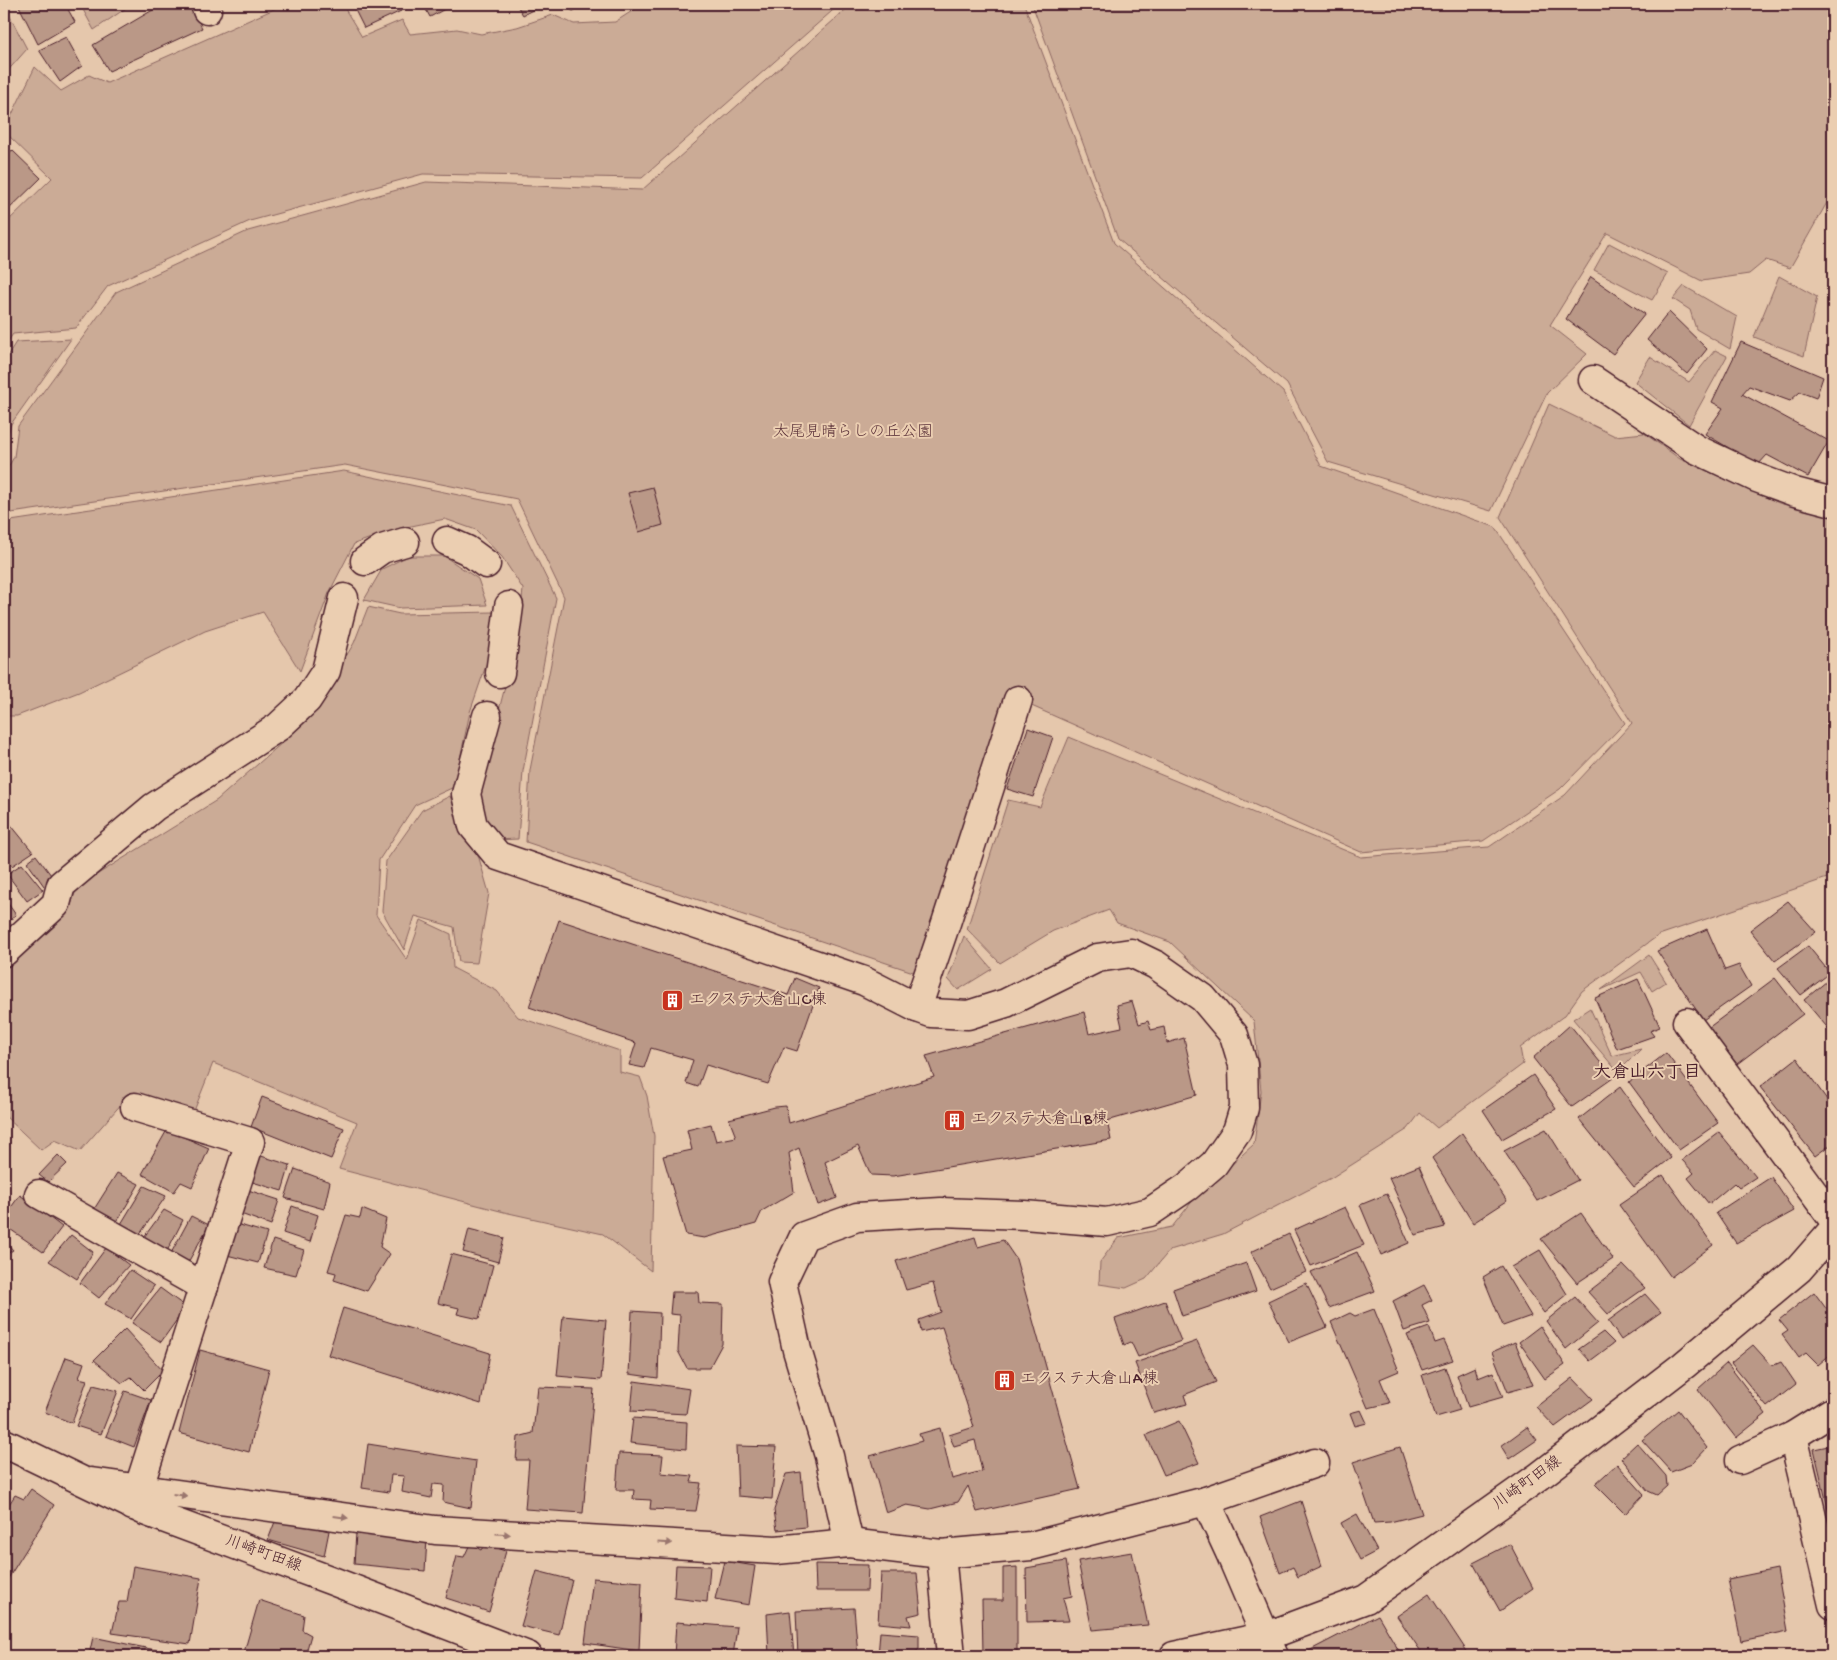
<svg xmlns="http://www.w3.org/2000/svg" width="1837" height="1660" font-family="'Gochi Hand','Klee One',sans-serif">
<style>
.green{fill:#cbab96;stroke:#8a6560}
.building{fill:#ba9887;stroke:#4a1f2b}
.lines{fill:none;stroke-linecap:round;stroke-linejoin:round}
.minor-casing{stroke:#4a1f2b;stroke-width:31}
.major-casing{stroke:#4a1f2b;stroke-width:31}
.minor{stroke:#ebceb1;stroke-width:28}
.major{stroke:#ebceb1;stroke-width:28}
.oneway{fill:#9a766e}
.labels{text-anchor:middle;dominant-baseline:central;stroke-width:4;stroke-linejoin:round;paint-order:stroke}
.park-label{font-size:16px;fill:#5d343b;stroke:#ebceb1}
.poi-label{font-size:16px;fill:#4a1f2b;stroke:#ebceb1;text-anchor:start}
.street-label{font-size:16px;fill:#4a1f2b;stroke:#ebceb1}
.neighbourhood-label{font-size:18px;font-weight:bold;fill:#4a1f2b;stroke:#ebceb1}
</style>
<rect width="100%" height="100%" fill="#e5c7ac"/>
<filter id="ink" filterUnits="userSpaceOnUse"><feTurbulence type="fractalNoise" baseFrequency=".02" numOctaves="2"/><feDisplacementMap in="SourceGraphic" scale="10" xChannelSelector="R" yChannelSelector="G"/><feConvolveMatrix kernelMatrix="1 2 1 2 8 2 1 2 1" color-interpolation-filters="sRGB"/></filter>
<g filter="url(#ink)">
<g class="green">
<polygon points="80,4 132,4 94,30"/>
<polygon points="283,4 342,4 362,37 402,20 410,34 457,29 481,34 517,27 553,15 574,24 615,22 643,4 840,4 642,178 423,174 250,221 108,286 76,328 13,334 4,347 4,225 52,178 4,131 35,67 61,91 89,75 107,83 272,10"/>
<polygon points="852,4 1024,4 1114,243 1283,392 1321,466 1495,527 1625,723 1560,789 1483,841 1361,852 1027,704 940,981 526,842 530,770 564,597 517,499 345,465 4,514 4,474 14,457 18,426 116,292 248,231 426,182 642,190"/>
<polygon points="1032,4 1833,4 1833,192 1790,268 1766,260 1749,274 1702,281 1607,233 1550,325 1587,354 1547,393 1491,511 1328,462 1287,384 1118,239"/>
<polygon points="4,5 27,49 4,75"/>
<polygon points="1609,243 1668,274 1652,300 1594,270"/>
<polygon points="1779,276 1817,297 1804,356 1754,337"/>
<polygon points="1684,286 1737,317 1730,349 1696,329 1690,310 1673,299"/>
<polygon points="71,339 11,424 7,438 4,439 4,361 16,342"/>
<polygon points="1715,350 1727,356 1689,425 1635,382 1650,357 1689,382"/>
<polygon points="1549,404 1615,436 1644,433 1680,459 1779,503 1833,517 1833,876 1659,935 1582,991 1565,1015 1520,1048 1523,1064 1437,1128 1420,1113 1408,1129 1331,1178 1223,1234 1170,1250 1146,1279 1126,1288 1099,1284 1100,1262 1118,1238 1172,1227 1194,1199 1254,1144 1261,1091 1254,1021 1170,942 1117,923 1109,910 1053,931 1000,963 967,929 1008,800 1040,807 1069,737 1361,857 1489,847 1565,795 1632,723 1500,517"/>
<polygon points="344,471 511,506 556,598 523,771 518,839 495,840 480,820 478,792 519,632 523,589 502,557 476,530 445,519 397,529 354,544 329,593 300,671 263,612 205,631 79,692 17,716 4,716 4,522"/>
<polygon points="408,556 444,556 478,579 487,605 400,608 364,600 382,569"/>
<polygon points="368,607 400,614 493,612 493,645 470,712 454,787 415,805 379,860 376,915 407,960 421,920 451,934 453,968 497,991 518,1017 620,1051 620,1072 640,1077 647,1096 654,1136 651,1271 603,1234 504,1212 339,1169 357,1122 213,1063 194,1111 131,1093 80,1151 55,1140 41,1150 4,1115 4,971 69,911 77,887 217,800 308,720 354,643"/>
<polygon points="450,796 462,829 479,858 489,893 477,963 459,962 454,927 415,916 404,950 382,911 386,861 422,810"/>
<polygon points="964,936 992,969 958,990 948,979"/>
<polygon points="1649,955 1666,982 1652,991 1641,972 1601,990"/>
<polygon points="1590,1008 1612,1056 1641,1049 1618,1072 1573,1019"/>
</g>
<g class="building">
<polygon points="18,4 65,4 75,22 38,44"/>
<polygon points="163,4 190,4 202,28 109,71 93,45"/>
<polygon points="352,4 397,4 401,11 364,28"/>
<polygon points="423,4 454,4 430,17"/>
<polygon points="516,4 544,4 523,15"/>
<polygon points="562,4 585,4 573,11"/>
<polygon points="66,37 82,66 60,82 39,50"/>
<polygon points="12,150 41,178 4,214 4,159"/>
<polygon points="1833,246 1833,286 1828,286"/>
<polygon points="1591,277 1645,314 1613,354 1566,319"/>
<polygon points="1669,312 1707,349 1687,374 1647,340"/>
<polygon points="1741,342 1823,377 1816,398 1800,392 1790,401 1749,386 1742,394 1829,441 1808,477 1767,455 1758,465 1705,434 1723,408 1712,402"/>
<polygon points="653,487 663,525 639,532 628,493"/>
<polygon points="1028,728 1053,737 1033,797 1007,789"/>
<polygon points="11,825 33,852 12,866 4,855 4,831"/>
<polygon points="36,855 54,879 44,886 27,862"/>
<polygon points="22,864 43,890 27,901 7,874"/>
<polygon points="4,898 16,915 4,925"/>
<polygon points="1788,901 1816,932 1775,961 1750,930"/>
<polygon points="559,920 788,995 795,978 819,988 797,1051 784,1047 768,1084 706,1065 698,1087 686,1083 693,1060 651,1048 644,1068 629,1065 636,1043 529,1007"/>
<polygon points="1707,929 1725,970 1739,965 1751,986 1703,1020 1657,951"/>
<polygon points="1808,946 1830,973 1801,995 1778,968"/>
<polygon points="1833,976 1833,1033 1832,1033 1804,1000"/>
<polygon points="1775,978 1803,1014 1737,1064 1708,1028"/>
<polygon points="1638,979 1660,1027 1650,1031 1654,1036 1617,1049 1595,998"/>
<polygon points="1132,1001 1139,1024 1148,1021 1151,1030 1164,1027 1167,1043 1184,1038 1197,1095 1107,1121 1111,1140 893,1176 871,1175 858,1146 825,1162 837,1198 818,1205 799,1148 789,1153 794,1192 762,1211 756,1224 704,1238 686,1235 663,1156 692,1150 687,1130 711,1124 716,1141 736,1137 729,1119 775,1107 786,1106 789,1123 934,1077 926,1056 1084,1012 1089,1034 1122,1027 1117,1005"/>
<polygon points="1570,1025 1613,1078 1572,1107 1533,1058"/>
<polygon points="1666,1053 1718,1123 1679,1150 1629,1082"/>
<polygon points="1797,1058 1833,1108 1833,1143 1815,1156 1760,1087"/>
<polygon points="1533,1075 1556,1109 1502,1139 1483,1110"/>
<polygon points="1620,1087 1671,1158 1634,1187 1579,1119"/>
<polygon points="262,1097 344,1128 331,1159 251,1127"/>
<polygon points="1546,1129 1578,1180 1537,1201 1504,1151"/>
<polygon points="167,1130 209,1148 192,1187 181,1182 174,1192 142,1174"/>
<polygon points="1719,1132 1756,1177 1739,1188 1734,1183 1709,1204 1688,1178 1694,1173 1682,1160"/>
<polygon points="1462,1133 1507,1201 1473,1223 1432,1158"/>
<polygon points="58,1155 67,1164 48,1182 39,1175"/>
<polygon points="258,1155 290,1165 282,1191 249,1181"/>
<polygon points="1419,1166 1445,1227 1415,1235 1389,1178"/>
<polygon points="295,1169 330,1182 324,1209 285,1198"/>
<polygon points="117,1173 139,1184 115,1225 91,1214"/>
<polygon points="1663,1175 1713,1245 1671,1277 1619,1205"/>
<polygon points="1771,1177 1794,1211 1736,1243 1716,1213"/>
<polygon points="144,1186 166,1196 140,1234 121,1224"/>
<polygon points="245,1189 279,1200 271,1225 238,1213"/>
<polygon points="1387,1194 1409,1243 1381,1255 1360,1205"/>
<polygon points="20,1195 62,1227 43,1252 4,1225 4,1217"/>
<polygon points="292,1206 318,1215 310,1242 283,1233"/>
<polygon points="1345,1207 1364,1245 1311,1266 1294,1230"/>
<polygon points="362,1209 386,1219 380,1247 390,1254 367,1291 334,1280 336,1273 328,1271 346,1215 360,1218"/>
<polygon points="164,1210 183,1220 166,1253 141,1241"/>
<polygon points="1581,1213 1613,1259 1577,1283 1541,1239"/>
<polygon points="191,1216 209,1225 186,1266 169,1257"/>
<polygon points="233,1223 267,1233 258,1263 223,1254"/>
<polygon points="469,1229 504,1238 498,1262 463,1252"/>
<polygon points="1289,1234 1306,1272 1270,1288 1251,1252"/>
<polygon points="71,1235 93,1252 77,1279 49,1261"/>
<polygon points="975,1237 978,1247 1003,1240 1016,1259 1080,1489 977,1512 968,1486 958,1502 930,1509 907,1505 886,1513 870,1456 922,1441 919,1434 940,1428 952,1479 982,1471 975,1440 954,1446 949,1435 974,1427 942,1327 921,1332 919,1320 941,1312 933,1283 906,1290 896,1261"/>
<polygon points="4,1240 13,1250 4,1256"/>
<polygon points="273,1240 304,1250 296,1275 264,1268"/>
<polygon points="106,1248 129,1265 99,1298 80,1283"/>
<polygon points="1540,1250 1567,1294 1544,1313 1511,1267"/>
<polygon points="1357,1252 1375,1291 1329,1308 1311,1272"/>
<polygon points="451,1254 493,1265 479,1319 457,1314 459,1308 438,1303"/>
<polygon points="1246,1263 1256,1291 1182,1316 1173,1289"/>
<polygon points="1623,1265 1645,1288 1608,1314 1588,1292"/>
<polygon points="1501,1266 1531,1316 1503,1326 1483,1277"/>
<polygon points="130,1270 154,1286 131,1319 105,1304"/>
<polygon points="1306,1283 1327,1327 1289,1342 1268,1301"/>
<polygon points="1424,1285 1432,1300 1422,1305 1430,1323 1404,1331 1393,1301"/>
<polygon points="160,1288 186,1307 161,1342 132,1323"/>
<polygon points="672,1292 698,1292 699,1303 723,1304 722,1344 709,1368 687,1368 678,1351 680,1315 670,1314"/>
<polygon points="1814,1292 1833,1318 1833,1352 1818,1365 1806,1353 1799,1358 1782,1335 1788,1331 1779,1320"/>
<polygon points="1645,1294 1661,1312 1621,1340 1608,1321"/>
<polygon points="1575,1297 1598,1323 1566,1349 1546,1321"/>
<polygon points="1165,1301 1181,1341 1138,1357 1131,1342 1124,1345 1115,1319"/>
<polygon points="343,1308 490,1353 481,1404 328,1355"/>
<polygon points="1374,1309 1399,1371 1380,1379 1390,1403 1368,1408 1331,1322 1350,1313 1355,1316"/>
<polygon points="632,1311 660,1313 658,1378 629,1374"/>
<polygon points="563,1316 606,1320 601,1380 557,1376"/>
<polygon points="1540,1326 1565,1365 1545,1379 1519,1342"/>
<polygon points="1429,1327 1435,1343 1444,1340 1453,1360 1422,1370 1407,1335"/>
<polygon points="125,1329 163,1371 144,1390 131,1377 122,1383 94,1360"/>
<polygon points="1603,1332 1614,1343 1590,1361 1579,1349"/>
<polygon points="1197,1341 1216,1382 1184,1395 1187,1404 1154,1413 1135,1363"/>
<polygon points="1515,1342 1533,1385 1508,1392 1492,1352"/>
<polygon points="1753,1345 1772,1366 1781,1362 1796,1384 1767,1407 1731,1363"/>
<polygon points="200,1350 269,1369 249,1452 179,1433"/>
<polygon points="66,1357 84,1363 79,1378 87,1380 72,1423 45,1412"/>
<polygon points="1727,1363 1766,1414 1736,1438 1698,1389"/>
<polygon points="1445,1367 1460,1410 1436,1417 1422,1375"/>
<polygon points="1475,1367 1478,1378 1493,1372 1503,1397 1468,1407 1457,1375"/>
<polygon points="1573,1378 1593,1399 1555,1427 1536,1407"/>
<polygon points="634,1381 690,1389 686,1414 631,1411"/>
<polygon points="93,1385 118,1391 101,1434 76,1426"/>
<polygon points="538,1387 594,1389 583,1513 525,1509 529,1460 516,1460 518,1437 533,1433"/>
<polygon points="125,1391 151,1400 134,1447 106,1436"/>
<polygon points="1361,1410 1367,1423 1355,1426 1350,1413"/>
<polygon points="1678,1410 1707,1448 1692,1464 1671,1472 1642,1440"/>
<polygon points="633,1418 687,1422 686,1449 630,1443"/>
<polygon points="1179,1421 1199,1463 1164,1475 1146,1435"/>
<polygon points="1527,1427 1537,1440 1509,1459 1501,1446"/>
<polygon points="1637,1443 1666,1476 1667,1486 1657,1495 1648,1491 1621,1458"/>
<polygon points="368,1444 476,1461 471,1508 443,1502 444,1485 433,1484 431,1498 402,1492 404,1476 391,1475 389,1492 362,1488"/>
<polygon points="1833,1445 1833,1530 1814,1449"/>
<polygon points="736,1446 776,1447 772,1499 738,1496"/>
<polygon points="1400,1447 1422,1514 1390,1522 1374,1523 1353,1462"/>
<polygon points="619,1453 663,1455 661,1473 693,1476 691,1482 701,1483 696,1511 650,1509 651,1500 633,1499 634,1490 616,1490"/>
<polygon points="1617,1464 1644,1494 1625,1514 1595,1484"/>
<polygon points="801,1472 806,1527 777,1530 774,1510 786,1474"/>
<polygon points="31,1489 54,1505 4,1585 4,1512 15,1495 24,1499"/>
<polygon points="1301,1501 1322,1566 1298,1577 1293,1567 1280,1573 1260,1517"/>
<polygon points="1357,1514 1377,1551 1360,1560 1341,1523"/>
<polygon points="276,1519 329,1531 324,1556 268,1540"/>
<polygon points="356,1533 427,1539 425,1571 354,1564"/>
<polygon points="470,1544 481,1550 485,1544 506,1551 489,1612 446,1598 457,1556 464,1557"/>
<polygon points="1510,1544 1533,1588 1500,1611 1473,1563"/>
<polygon points="1132,1552 1148,1625 1092,1630 1078,1561"/>
<polygon points="724,1561 755,1566 749,1605 715,1599"/>
<polygon points="1066,1561 1072,1596 1063,1598 1069,1621 1027,1622 1026,1568"/>
<polygon points="815,1564 868,1565 867,1591 816,1591"/>
<polygon points="676,1565 710,1566 707,1602 674,1598"/>
<polygon points="133,1566 201,1578 190,1644 112,1633 119,1602 127,1602"/>
<polygon points="1017,1567 1017,1655 983,1655 982,1600 1003,1600 1003,1568"/>
<polygon points="1777,1569 1788,1631 1741,1641 1728,1579"/>
<polygon points="537,1571 572,1580 559,1635 521,1626"/>
<polygon points="881,1573 917,1573 921,1613 908,1616 911,1626 878,1623"/>
<polygon points="593,1578 642,1582 639,1651 585,1643"/>
<polygon points="1429,1594 1470,1656 1424,1656 1397,1616"/>
<polygon points="259,1600 304,1615 302,1630 311,1635 305,1656 243,1656"/>
<polygon points="854,1608 858,1656 798,1656 796,1611"/>
<polygon points="790,1611 794,1656 769,1656 767,1614"/>
<polygon points="1378,1615 1402,1656 1299,1656"/>
<polygon points="676,1622 737,1627 733,1656 674,1656"/>
<polygon points="880,1632 919,1635 919,1649 911,1656 878,1656"/>
<polygon points="93,1637 170,1653 169,1656 100,1656 89,1655"/>
</g>
<g class="lines">
<defs>
<g id="minor">
<polyline points="205,4 207,10"/>
<polyline points="1593,380 1696,449 1757,478 1795,492 1833,502"/>
<polyline points="447,541 467,550 486,564"/>
<polyline points="365,561 382,549 405,542"/>
<polyline points="500,673 509,606"/>
<polyline points="487,716 466,794 473,826 498,856 864,981 917,1008 931,1013 968,1015 1006,1003 1097,958 1131,953 1156,965 1203,998 1234,1035 1243,1065 1244,1108 1237,1131 1214,1164 1187,1187 1150,1212 1107,1222 1024,1215 941,1212 857,1217 804,1236 782,1282 797,1350 829,1456 849,1543"/>
<polyline points="4,952 56,904 61,885 154,807 278,727 307,700 326,671 344,598"/>
<polyline points="917,1008 946,923 1018,700"/>
<polyline points="1687,1022 1833,1219"/>
<polyline points="39,1194 204,1287"/>
<polyline points="1793,1436 1833,1605"/>
<polyline points="1740,1460 1793,1436 1833,1411"/>
<polyline points="91,1482 435,1530 776,1550 849,1543 941,1554 1031,1546 1206,1501 1230,1553 1274,1656"/>
<polyline points="1206,1501 1315,1463"/>
<polyline points="133,1506 250,1142 135,1107"/>
<polyline points="941,1554 951,1656"/>
</g>
<g id="major">
<polyline points="4,1443 147,1512 330,1580 528,1656"/>
<polyline points="1174,1656 1267,1636 1366,1599 1537,1478 1684,1365 1799,1269 1833,1230"/>
</g>
</defs>
<use href="#minor" class="minor-casing"/>
<use href="#major" class="major-casing"/>
<use href="#minor" class="minor"/>
<use href="#major" class="major"/>
</g>
<defs><path id="oneway-solid" d="M-6-.8H1V-3.2L6.5 0L1 3.2V.8H-6Z" transform="scale(1.25)"/></defs>
<g class="oneway">
<use href="#oneway-solid" transform="translate(180 1495) rotate(8)"/>
<use href="#oneway-solid" transform="translate(341 1517) rotate(8)"/>
<use href="#oneway-solid" transform="translate(503 1534) rotate(3)"/>
<use href="#oneway-solid" transform="translate(665 1543) rotate(3)"/>
</g>
</g>
<defs>
<symbol id="building-square" viewBox="-11 -11 22 22"><rect x="-9" y="-9" width="18" height="18" rx="4" fill="#c8321e" stroke="#ebceb1"/><path d="M-4-6H4V6H1V3H-1V6H-4ZM-2.5-4.3h1.7v1.8h-1.7ZM.8-4.3h1.7v1.8H.8ZM-2.5-1h1.7V.8h-1.7ZM.8-1h1.7V.8H.8Z" fill="#fff"/></symbol>
</defs>
<g fill-rule="evenodd">
<use href="#building-square" x="660" y="988" width="25" height="25"/>
<use href="#building-square" x="942" y="1108" width="25" height="25"/>
<use href="#building-square" x="992" y="1368" width="25" height="25"/>
</g>
<g class="labels">
<g class="park-label">
<text x="853" y="433">太尾見晴らしの丘公園</text>
</g>
<g class="poi-label">
<text x="689" y="1001">エクステ大倉山C棟</text>
<text x="971" y="1120">エクステ大倉山B棟</text>
<text x="1020" y="1380">エクステ大倉山A棟</text>
</g>
<g class="street-label">
<text transform="translate(1528 1484) rotate(-36)">川崎町田線</text>
<text transform="translate(263 1555) rotate(20)">川崎町田線</text>
</g>
<g class="neighbourhood-label">
<text x="1647" y="1073">大倉山六丁目</text>
</g>
</g>
<rect width="1837" height="1660" fill="none" stroke="#ebceb1" stroke-width="20"/>
<rect x="10" y="10" width="1817" height="1640" fill="none" stroke="#4a1f2b" stroke-width="2" filter="url(#ink)"/>
</svg>
